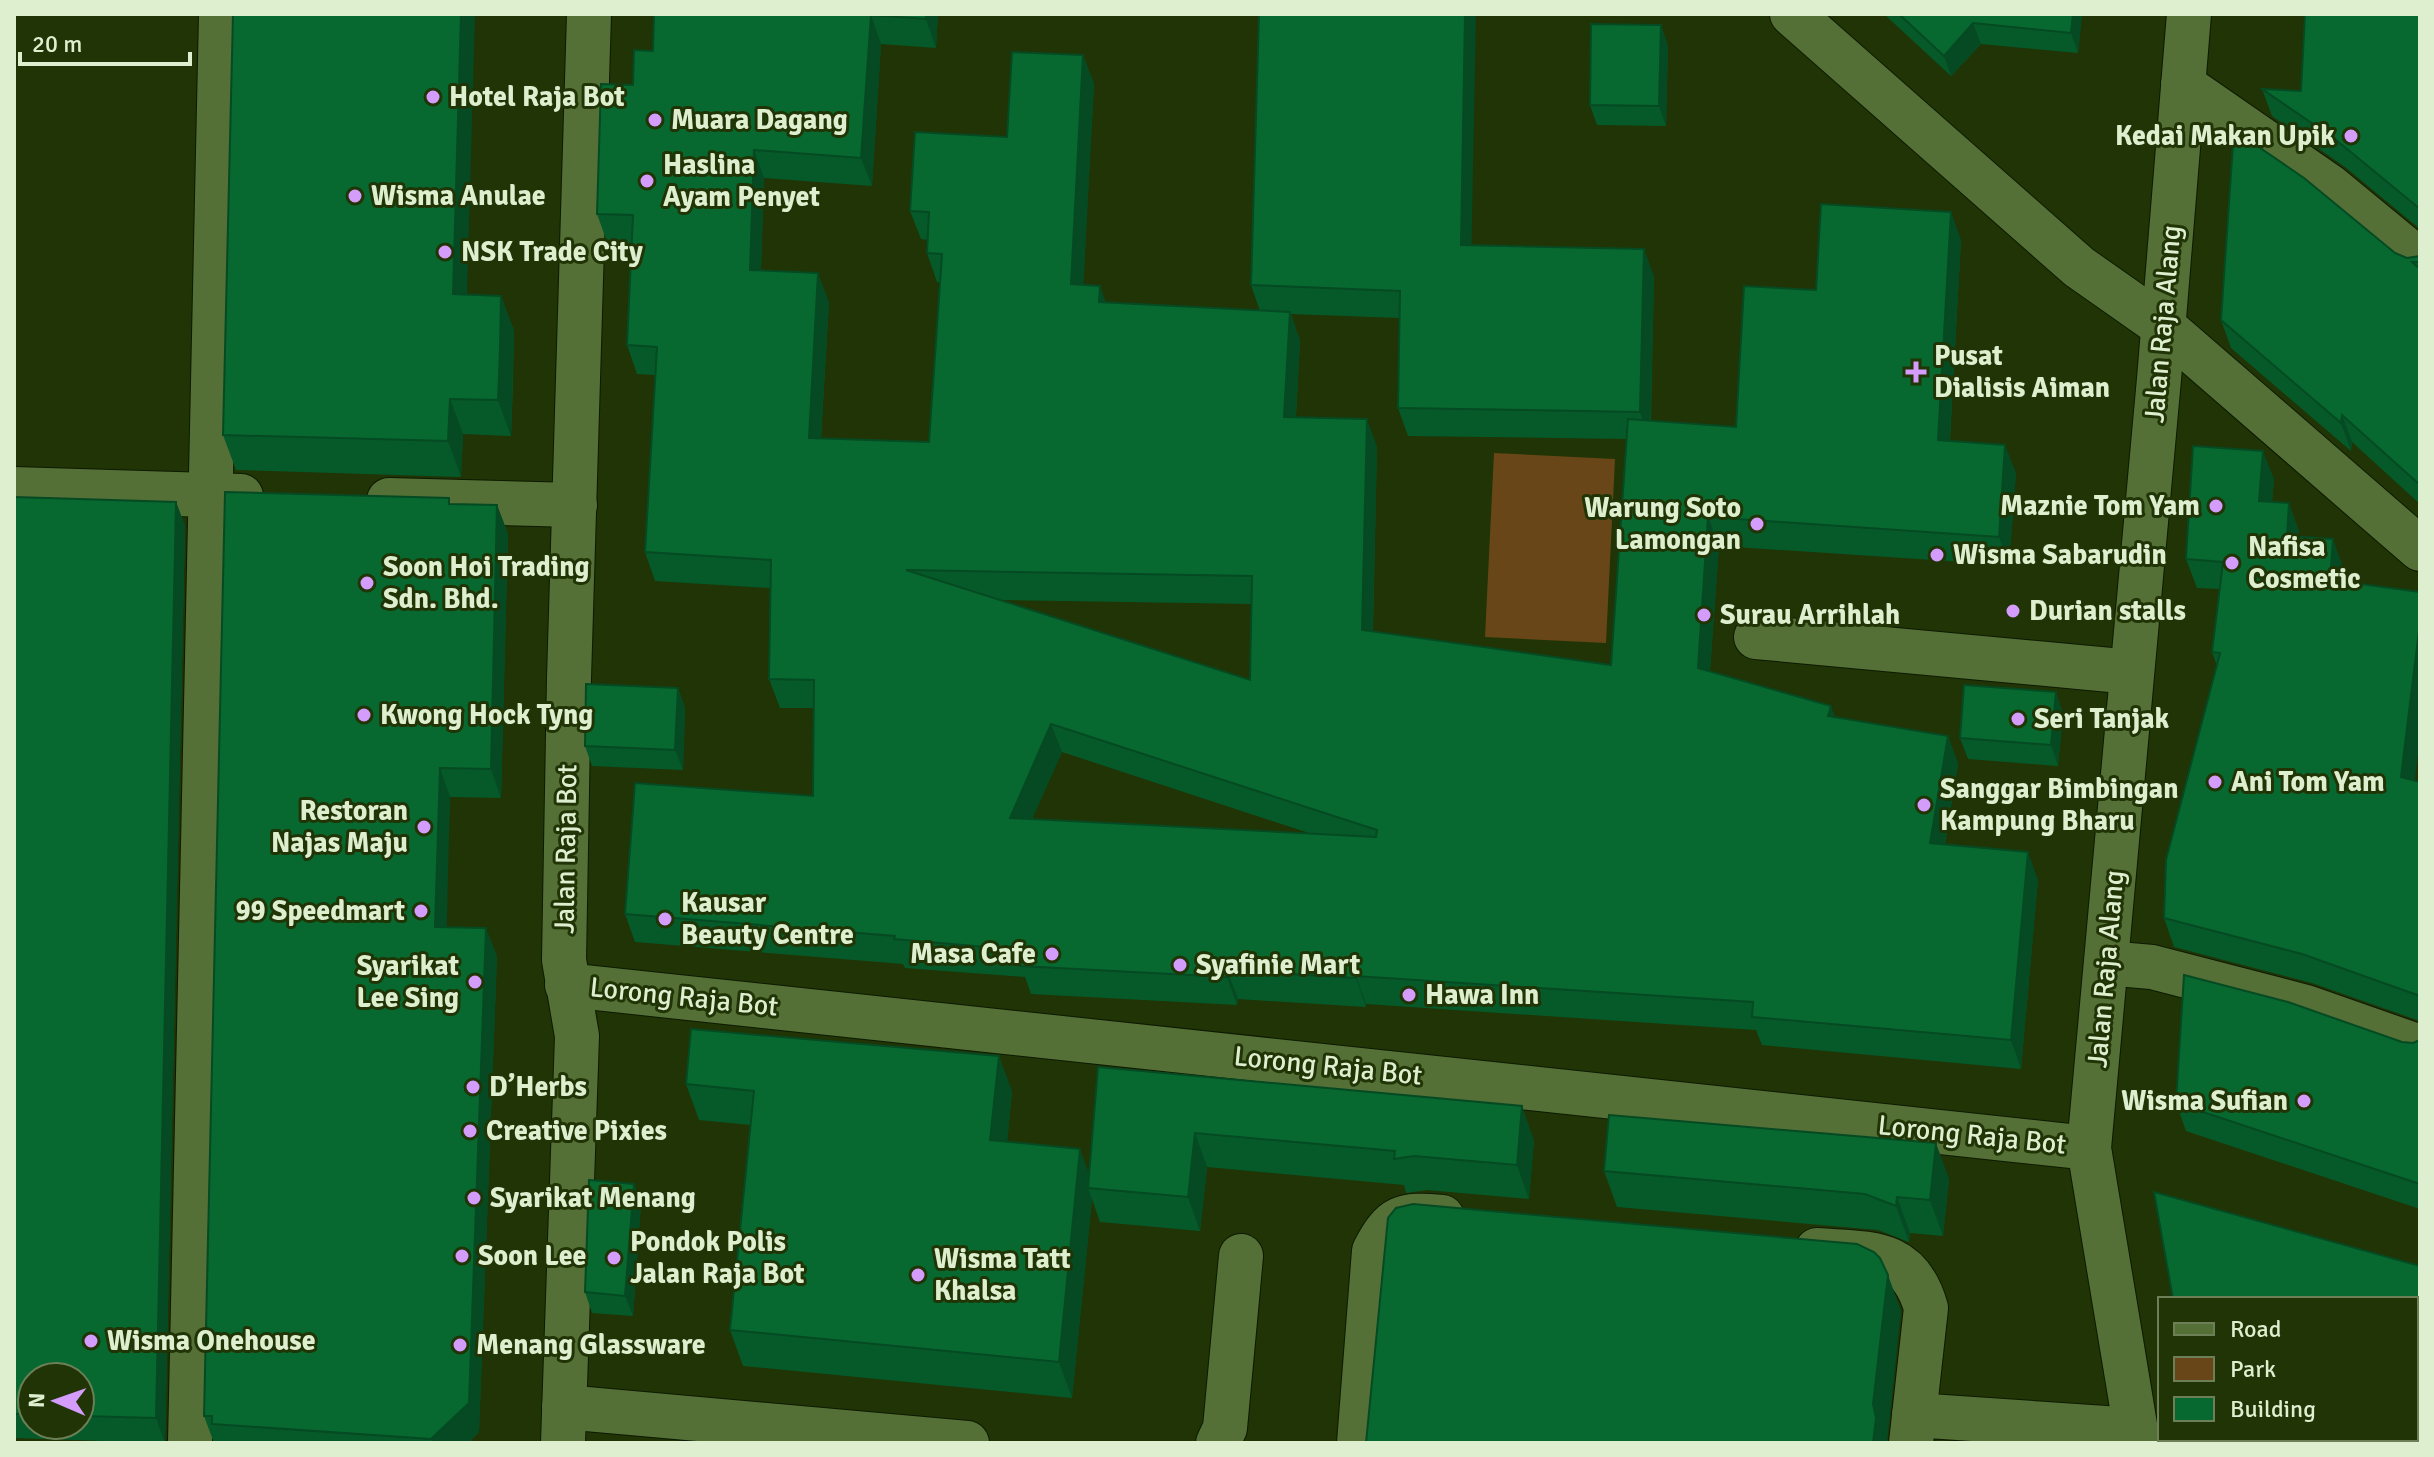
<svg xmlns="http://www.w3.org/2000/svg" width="2434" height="1457" font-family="Signika,sans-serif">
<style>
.green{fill:#684618}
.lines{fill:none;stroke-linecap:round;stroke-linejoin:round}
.minor-casing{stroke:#0d1a00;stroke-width:46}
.minor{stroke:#547036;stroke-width:44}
.wall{fill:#065a29;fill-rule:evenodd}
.shaded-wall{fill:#054a22}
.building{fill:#076930;stroke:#054a22;stroke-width:2;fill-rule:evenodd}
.poi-dot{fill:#d49cfb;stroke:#203406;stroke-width:3}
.labels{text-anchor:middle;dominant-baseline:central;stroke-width:6;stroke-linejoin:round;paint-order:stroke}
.poi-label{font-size:28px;font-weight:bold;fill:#deefcf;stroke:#203406;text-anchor:start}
.street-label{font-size:28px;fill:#deefcf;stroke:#203406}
</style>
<rect width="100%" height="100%" fill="#203406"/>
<polygon class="green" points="1494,453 1615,459 1606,643 1485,637"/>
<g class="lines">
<defs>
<g id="minor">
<polyline points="1792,14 2079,267 2163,326 2420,549"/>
<polyline points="2183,85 2329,186 2420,261"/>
<polyline points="14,489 241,496"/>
<polyline points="389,500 575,505"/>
<polyline points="1756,637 2132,672"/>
<polyline points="2106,963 2152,967 2306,1007 2420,1047"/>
<polyline points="567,985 2089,1148"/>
<path d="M1817,1250C1869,1254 1909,1248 1926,1308L1911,1443"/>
<polyline points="564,1407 967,1443"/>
<polyline points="1914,1415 2135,1430"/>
<polyline points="2400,1439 2413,1443"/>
<polyline points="190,1443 221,14"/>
<polyline points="563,1443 577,1036 564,960 569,678 589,14"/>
<polyline points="1218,1443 1225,1428 1241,1256"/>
<path d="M1359,1443L1374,1251C1392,1216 1402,1213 1442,1217"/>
<polyline points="2138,1443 2089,1148 2159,379 2189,14"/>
</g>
</defs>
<use href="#minor" class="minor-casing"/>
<use href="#minor" class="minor"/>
</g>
<g class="wall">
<path d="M654,14H938L936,48L881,44L872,186L764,178L761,270L829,302L821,439L929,442L940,282H937L927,253L928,240L921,239L910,211L1007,137L1083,55L1094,84L1083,285L1106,303L1260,311L1251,285L1472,245L1654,276L1651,421L1736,427L1816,290L1961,240L1950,441L2016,473L2009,565L1719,546L1710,671L1834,717L1948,736L1958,764L1945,844L2038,880L2021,1069L1762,1045L1756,1030L1366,1004V1007L1238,999L1237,1005L1031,994L1025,977L905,968L903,964L635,942L625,914L813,796L814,708H780L769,679L770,588L655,581L645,552L655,375L637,374L627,345L632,243L607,242L597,214L633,85L653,51ZM1291,314L1399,318L1398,408L1408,436L1626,439L1611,665L1373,632L1377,447L1296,417L1300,341ZM999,600L1252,604L1250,680ZM1062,752L1312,834L1032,819Z"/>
<polygon points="1884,14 2082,14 2078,53 1981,44 1951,76"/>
<polygon points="2420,14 2420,229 2345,167 2272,116 2262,89 2301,91"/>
<polygon points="1661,25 1668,46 1666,126 1597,125 1590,105"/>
<polygon points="2395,253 2407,258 2420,256 2420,504 2352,442 2351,451 2231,348 2221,320"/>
<polygon points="467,295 501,296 514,331 513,384 511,436 463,434 461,477 236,470 223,435"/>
<polygon points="2274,479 2272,502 2289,503 2299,532 2299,537 2343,567 2342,582 2415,780 2420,782 2420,1021 2312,983 2174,947 2164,918 2217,666 2212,652 2220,589 2197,588 2186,559"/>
<path d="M14,497L176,502L185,526L165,1443L14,1438ZM32,1377H80V1425H32Z"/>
<polygon points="451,504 497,505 508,534 501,798 450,797 446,902 446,927 497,956 479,1432 468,1443 214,1443 204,1416"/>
<polygon points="678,688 685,708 683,770 592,766 585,746"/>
<polygon points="2063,713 2058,766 1968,759 1960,738"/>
<polygon points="2420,1040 2420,1209 2186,1131 2176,1103 2402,1042 2413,1043"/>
<polygon points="1098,1067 1534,1140 1529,1199 1427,1190 1406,1193 1404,1185 1207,1167 1200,1231 1100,1222 1092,1199 1072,1398 743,1366 730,1330 750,1125 699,1120 686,1084 1012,1091 1007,1142 1089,1173"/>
<polygon points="1604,1171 1949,1179 1943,1236 1910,1233 1909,1242 1878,1230 1617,1207"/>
<polygon points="634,1184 641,1204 633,1316 592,1313 585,1292"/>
<polygon points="2420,1266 2420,1393 2416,1391 2416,1299"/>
</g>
<g class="shaded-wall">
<polygon points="461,14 475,14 466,330 453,294"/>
<polygon points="926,14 938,14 936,48 926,19"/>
<polygon points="1465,14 1476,14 1471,273 1461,245"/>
<polygon points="2073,14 2082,14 2078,53 2071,33"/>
<polygon points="871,15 881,44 872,186 861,158"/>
<polygon points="1973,23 1981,44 1951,76 1944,56"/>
<polygon points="1661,25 1668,46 1666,126 1659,106"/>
<polygon points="1083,55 1094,84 1082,312 1071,284"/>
<polygon points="754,150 764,178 760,298 750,270"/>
<polygon points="1951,212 1961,240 1948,469 1938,440"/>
<polygon points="1644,249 1654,276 1650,440 1640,412"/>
<polygon points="818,273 829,302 819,467 809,438"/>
<polygon points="1100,286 1110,314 1099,302"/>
<polygon points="501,296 514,331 511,436 498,400"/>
<polygon points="1290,312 1300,341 1294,446 1284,417"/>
<polygon points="450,399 463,434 461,477 448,441"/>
<polygon points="2342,415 2352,442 2351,451 2341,423"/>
<polygon points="1367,419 1377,447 1372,659 1362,630"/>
<polygon points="2005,445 2016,473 2009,565 1999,537"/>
<polygon points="2263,451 2274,479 2270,530 2259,501"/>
<polygon points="176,502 185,526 165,1443 156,1418"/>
<polygon points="2289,503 2299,532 2297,565 2287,536"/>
<polygon points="497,505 508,534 501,798 491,769"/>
<polygon points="1708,517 1719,546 1708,696 1698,668"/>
<polygon points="2333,539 2343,567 2341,609 2330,580"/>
<polygon points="2420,622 2420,736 2412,805 2401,777"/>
<polygon points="678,688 685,708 683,770 675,750"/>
<polygon points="2056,692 2063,713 2058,766 2051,745"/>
<polygon points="1831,706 1841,734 1828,716"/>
<polygon points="1051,724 1062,752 1020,846 1010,818"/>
<polygon points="1948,736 1958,764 1940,871 1930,843"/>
<polygon points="440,768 450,797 446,956 435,927"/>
<polygon points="2028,852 2038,880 2021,1069 2011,1040"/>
<polygon points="486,928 497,956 479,1432 468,1443 433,1443 431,1439"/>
<polygon points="1227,970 1238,999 1237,1005 1227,977"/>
<polygon points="1356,976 1366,1004 1366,1007 1356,978"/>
<polygon points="999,1056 1012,1091 1004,1176 990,1140"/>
<polygon points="1522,1106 1534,1140 1529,1199 1517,1165"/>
<polygon points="1195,1133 1207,1167 1200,1231 1188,1197"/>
<polygon points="1936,1143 1949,1179 1943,1236 1930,1200"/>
<polygon points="1080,1149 1093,1184 1088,1188 1092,1199 1072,1398 1059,1362"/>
<polygon points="634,1184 641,1204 633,1316 625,1296"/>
<polygon points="1897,1197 1910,1233 1909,1242 1896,1206"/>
<polygon points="1888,1275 1901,1311 1887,1443 1873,1443 1873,1404"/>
</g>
<g class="building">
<polygon points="233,14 461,14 453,294 501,296 500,349 498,400 450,399 448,441 223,435"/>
<path d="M654,14H926V19L871,15L861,158L754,150L750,270L818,273L809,438L929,442L942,254L927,253L929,212L910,211L915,132L1007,137L1012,52L1083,55L1071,284L1100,286L1099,302L1290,312L1284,417L1367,419L1362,630L1611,665L1628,419L1736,427L1744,286L1816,290L1821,204L1951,212L1938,440L2005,445L1999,537L1708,517L1698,668L1831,706L1828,716L1948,736L1930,843L2028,852L2011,1040L1752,1017L1753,1002L1356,976V978L1227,970V977L1020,966L1021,950L894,939L895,936L625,914L635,783L813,796L814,680L769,679L771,560L645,552L657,347L627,345L633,215L597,214L601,84L633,85L634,50L653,51ZM906,570L1252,576L1250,680ZM1051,724L1377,830L1376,837L1010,818Z"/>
<polygon points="1259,14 1465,14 1461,245 1644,249 1640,412 1398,408 1400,291 1251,285"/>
<polygon points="1899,14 2073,14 2071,33 1973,23 1944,56"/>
<polygon points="2305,14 2420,14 2420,209 2335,139 2262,89 2301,91"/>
<polygon points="1591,24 1661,25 1659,106 1590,105"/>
<polygon points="2234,130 2304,178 2395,253 2407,258 2420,256 2420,262 2412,262 2420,269 2420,485 2342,415 2341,423 2221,320"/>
<polygon points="2193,446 2263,451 2259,501 2289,503 2287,536 2333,539 2330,580 2420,592 2420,622 2401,777 2420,782 2420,996 2302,954 2164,918 2166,860 2220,653 2212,652 2223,562 2186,559"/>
<polygon points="225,492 449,498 449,504 497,505 491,769 440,768 435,927 486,928 469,1403 431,1439 212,1424 212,1416 204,1416"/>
<polygon points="14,497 176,502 156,1418 80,1416 80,1377 32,1377 32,1414 14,1414"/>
<polygon points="586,684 678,688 675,750 585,746"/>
<polygon points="1964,685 2056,692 2051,745 1960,738"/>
<polygon points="2184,975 2288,1002 2402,1042 2413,1043 2420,1040 2420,1184 2176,1103"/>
<polygon points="691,1029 999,1056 990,1140 1080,1149 1059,1362 730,1330 754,1091 686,1084"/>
<polygon points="1098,1067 1522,1106 1517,1165 1414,1156 1394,1159 1395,1151 1195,1133 1188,1197 1088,1188"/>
<polygon points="1609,1115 1936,1143 1930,1200 1897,1197 1896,1206 1865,1194 1604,1171"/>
<polygon points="589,1180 634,1184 625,1296 585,1292"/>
<polygon points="2154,1192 2420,1266 2420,1369 2416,1368 2416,1299 2173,1299"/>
<polygon points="1413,1204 1857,1244 1874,1252 1880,1258 1888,1275 1873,1404 1876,1418 1873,1443 1366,1443 1388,1218 1396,1208"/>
<polygon points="2330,1439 2338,1439 2353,1443 2329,1443"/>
</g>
<g class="poi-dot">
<circle cx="433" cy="97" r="8"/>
<circle cx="655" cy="120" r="8"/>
<circle cx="2351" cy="136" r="8"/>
<circle cx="647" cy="181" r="8"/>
<circle cx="355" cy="196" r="8"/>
<circle cx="445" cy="252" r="8"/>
<path d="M1912 360h8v8h8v8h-8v8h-8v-8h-8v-8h8z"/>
<circle cx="2216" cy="506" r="8"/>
<circle cx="1757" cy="524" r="8"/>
<circle cx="1937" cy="555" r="8"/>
<circle cx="2232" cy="563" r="8"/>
<circle cx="367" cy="583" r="8"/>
<circle cx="2013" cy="611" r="8"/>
<circle cx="1704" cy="615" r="8"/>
<circle cx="364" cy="715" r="8"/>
<circle cx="2018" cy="719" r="8"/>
<circle cx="2215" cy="782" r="8"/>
<circle cx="1924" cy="805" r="8"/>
<circle cx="424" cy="827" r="8"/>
<circle cx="421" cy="911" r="8"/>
<circle cx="665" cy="919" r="8"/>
<circle cx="1052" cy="954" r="8"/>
<circle cx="1180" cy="965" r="8"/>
<circle cx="475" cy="982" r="8"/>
<circle cx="1409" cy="995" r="8"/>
<circle cx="473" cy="1087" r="8"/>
<circle cx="2304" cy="1101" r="8"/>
<circle cx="470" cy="1131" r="8"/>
<circle cx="474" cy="1198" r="8"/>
<circle cx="462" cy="1256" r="8"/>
<circle cx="614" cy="1258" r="8"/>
<circle cx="918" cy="1275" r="8"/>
<circle cx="91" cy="1341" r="8"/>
<circle cx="460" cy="1345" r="8"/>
</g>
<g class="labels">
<g class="poi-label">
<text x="449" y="97">Hotel Raja Bot</text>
<text x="671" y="120">Muara Dagang</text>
<text x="2335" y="136" text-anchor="end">Kedai Makan Upik</text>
<text x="663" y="165">Haslina<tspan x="663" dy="32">Ayam Penyet</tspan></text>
<text x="371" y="196">Wisma Anulae</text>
<text x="461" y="252">NSK Trade City</text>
<text x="1934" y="356">Pusat<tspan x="1934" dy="32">Dialisis Aiman</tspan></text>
<text x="2200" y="506" text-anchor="end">Maznie Tom Yam</text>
<text x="1741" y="508" text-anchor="end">Warung Soto<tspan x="1741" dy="32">Lamongan</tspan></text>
<text x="2248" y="547">Nafisa<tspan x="2248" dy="32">Cosmetic</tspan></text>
<text x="1953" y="555">Wisma Sabarudin</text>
<text x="383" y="567">Soon Hoi Trading<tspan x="383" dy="32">Sdn. Bhd.</tspan></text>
<text x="2029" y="611">Durian stalls</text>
<text x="1720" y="615">Surau Arrihlah</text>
<text x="380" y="715">Kwong Hock Tyng</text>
<text x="2034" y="719">Seri Tanjak</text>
<text x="2231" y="782">Ani Tom Yam</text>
<text x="1940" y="789">Sanggar Bimbingan<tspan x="1940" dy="32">Kampung Bharu</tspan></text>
<text x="408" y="811" text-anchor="end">Restoran<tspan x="408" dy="32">Najas Maju</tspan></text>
<text x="681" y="903">Kausar<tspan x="681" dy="32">Beauty Centre</tspan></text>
<text x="405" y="911" text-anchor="end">99 Speedmart</text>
<text x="1036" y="954" text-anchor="end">Masa Cafe</text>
<text x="1196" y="965">Syafinie Mart</text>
<text x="459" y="966" text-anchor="end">Syarikat<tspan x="459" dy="32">Lee Sing</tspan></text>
<text x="1425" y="995">Hawa Inn</text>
<text x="489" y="1087">D’Herbs</text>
<text x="2288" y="1101" text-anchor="end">Wisma Sufian</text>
<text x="486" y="1131">Creative Pixies</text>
<text x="490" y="1198">Syarikat Menang</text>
<text x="630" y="1242">Pondok Polis<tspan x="630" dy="32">Jalan Raja Bot</tspan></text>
<text x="478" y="1256">Soon Lee</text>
<text x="934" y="1259">Wisma Tatt<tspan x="934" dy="32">Khalsa</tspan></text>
<text x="107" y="1341">Wisma Onehouse</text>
<text x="476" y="1345">Menang Glassware</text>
</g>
<g class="street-label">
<text transform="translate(2163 324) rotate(-85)">Jalan Raja Alang</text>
<text transform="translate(566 849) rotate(-89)">Jalan Raja Bot</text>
<text transform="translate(2106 969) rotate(-85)">Jalan Raja Alang</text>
<text transform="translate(684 997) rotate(6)">Lorong Raja Bot</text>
<text transform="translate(1328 1066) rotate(6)">Lorong Raja Bot</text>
<text transform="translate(1972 1135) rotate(6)">Lorong Raja Bot</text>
</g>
</g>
<rect width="2434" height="1457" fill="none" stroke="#deefcf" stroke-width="32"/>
<rect x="2158" y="1297" width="260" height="144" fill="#203406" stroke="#6c7f56" stroke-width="2"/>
<rect x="2174" y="1323" width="40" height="12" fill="#547036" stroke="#6c7f56" stroke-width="2"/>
<text x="2230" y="1337" font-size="24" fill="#deefcf">Road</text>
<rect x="2174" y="1357" width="40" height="24" fill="#684618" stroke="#6c7f56" stroke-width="2"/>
<text x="2230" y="1377" font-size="24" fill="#deefcf">Park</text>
<rect x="2174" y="1397" width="40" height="24" fill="#076930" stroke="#6c7f56" stroke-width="2"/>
<text x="2230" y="1417" font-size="24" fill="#deefcf">Building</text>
<g transform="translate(56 1401) rotate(272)"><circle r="38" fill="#203406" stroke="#6c7f56" stroke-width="2"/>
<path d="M0-6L14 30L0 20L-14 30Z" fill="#d49cfb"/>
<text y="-12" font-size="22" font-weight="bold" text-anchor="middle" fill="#deefcf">N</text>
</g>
<path d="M20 52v12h170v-12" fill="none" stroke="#deefcf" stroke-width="4"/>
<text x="32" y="52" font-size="24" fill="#deefcf" stroke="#203406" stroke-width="6" paint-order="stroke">20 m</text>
</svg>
